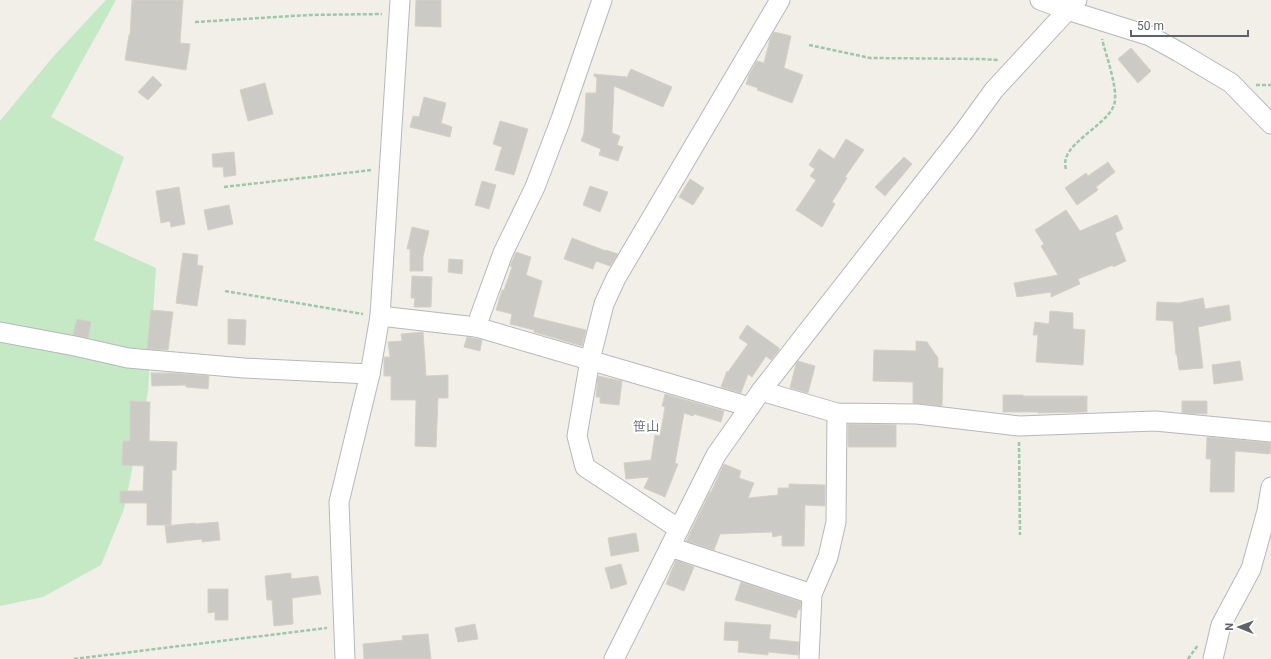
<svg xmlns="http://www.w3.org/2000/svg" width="1271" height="659" font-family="Roboto,'Noto Sans JP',sans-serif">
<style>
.green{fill:#c5e8c5}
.building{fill:#cccac5;stroke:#d6d1c6}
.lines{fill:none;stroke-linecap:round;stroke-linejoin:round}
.minor-casing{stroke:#b5b8bc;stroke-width:21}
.path{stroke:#9cc7a9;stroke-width:2.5;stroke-dasharray:4 2;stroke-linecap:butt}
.minor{stroke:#fff;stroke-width:19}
.labels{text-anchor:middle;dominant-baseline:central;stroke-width:4;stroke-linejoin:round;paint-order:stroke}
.neighbourhood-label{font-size:13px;fill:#70757a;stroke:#fff}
</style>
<rect width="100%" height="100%" fill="#f1efe8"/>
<polygon class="green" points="106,0 116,0 51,117 124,157 94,240 156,268 148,392 124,509 101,565 43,597 0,606 0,121 52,58"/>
<g class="building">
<polygon points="132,0 183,0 180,43 190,44 186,70 125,60 129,35 130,35"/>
<polygon points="416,0 441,0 441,27 415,26"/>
<polygon points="774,32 791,36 784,68 803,75 792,103 757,90 758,88 746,84 749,75 757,61 764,63 770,39"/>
<polygon points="1131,48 1151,71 1138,83 1118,59"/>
<polygon points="631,69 672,87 663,107 614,86 612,133 620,136 617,145 623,147 618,161 599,155 601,149 581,141 584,133 586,93 596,93 597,78 594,76 594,74 627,77"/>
<polygon points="153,76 162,85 148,100 138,92"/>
<polygon points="265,83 273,114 248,121 240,90"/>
<polygon points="424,97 446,103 441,123 452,127 450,137 410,127 413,116 419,117"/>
<polygon points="500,121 528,129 514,175 495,170 502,147 493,144"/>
<polygon points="846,139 864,150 845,177 847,178 832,202 835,204 822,227 796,210 816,180 810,176 815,169 809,165 819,149 834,159"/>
<polygon points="234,152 236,175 224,177 223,167 213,167 212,154"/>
<polygon points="904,157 912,164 885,196 875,187"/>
<polygon points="1108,162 1115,172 1096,187 1098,190 1077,205 1065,188 1086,173 1088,176"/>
<polygon points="690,179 704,188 693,205 679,197"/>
<polygon points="482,181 496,185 489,209 475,205"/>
<polygon points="590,186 608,192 600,212 583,205"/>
<polygon points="179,187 185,224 171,227 170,221 161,223 156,191"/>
<polygon points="229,205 233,224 208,230 204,210"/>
<polygon points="1066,210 1080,231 1117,215 1123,229 1115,233 1126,261 1113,267 1113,265 1078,279 1080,284 1051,297 1051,292 1017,297 1014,283 1058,275 1041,246 1044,244 1035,230"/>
<polygon points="412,227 429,231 423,257 423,271 410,271 410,249 407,249"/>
<polygon points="572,238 606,251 606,250 618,254 610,266 596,261 593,269 564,259"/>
<polygon points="516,252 531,257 526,275 542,281 533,317 586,330 582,346 534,332 534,330 510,324 512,314 496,310 502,290 504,290 512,267 510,266"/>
<polygon points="183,253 198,255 197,265 203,266 197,306 176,303"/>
<polygon points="449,259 463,260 462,274 448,272"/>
<polygon points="412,276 432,277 431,307 414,307 415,298 411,298"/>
<polygon points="1203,298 1205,309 1229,305 1231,320 1198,327 1203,368 1179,370 1177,355 1176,355 1173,321 1156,320 1157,302 1179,303"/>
<polygon points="151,310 173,312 168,350 147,349"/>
<polygon points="1050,311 1073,313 1073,329 1085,330 1083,365 1036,362 1038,335 1033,335 1035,322 1049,324"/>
<polygon points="77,319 91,322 88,338 73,335"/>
<polygon points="228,319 246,320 245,345 228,344"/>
<polygon points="747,325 779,348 779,350 771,360 766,356 752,377 748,374 741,393 721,387 727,371 728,372 748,344 739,338"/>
<polygon points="423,332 426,376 448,375 448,398 438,398 436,447 415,446 416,400 391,400 391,376 384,376 384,357 390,357 388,342 402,341 401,334"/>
<polygon points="467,337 482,340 480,351 464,347"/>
<polygon points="916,341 927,342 938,358 938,368 943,368 942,406 913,403 913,382 873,381 874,350 916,351"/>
<polygon points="798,361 815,366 808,393 790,388 796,364"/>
<polygon points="1240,361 1243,380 1214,384 1212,365"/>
<polygon points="151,373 173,373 209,376 208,389 186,387 186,385 152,386"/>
<polygon points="598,376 622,381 619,405 600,403 600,397 596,397"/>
<polygon points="665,394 724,411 721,422 694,414 693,416 684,413 675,463 678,464 665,497 644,488 649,477 626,479 624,463 651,460 655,435 660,436 665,407 662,406"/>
<polygon points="1003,395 1023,395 1023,396 1087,396 1087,412 1038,413 1038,412 1003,412"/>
<polygon points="130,401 150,402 149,441 177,442 176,470 172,470 171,525 147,525 147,503 120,503 120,491 143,491 144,466 122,465 123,441 130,441"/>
<polygon points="1182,401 1207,401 1207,414 1182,413"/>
<polygon points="848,424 896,425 896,447 848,447"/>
<polygon points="1207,437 1271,443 1270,454 1235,451 1234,492 1210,492 1211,459 1206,459"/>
<polygon points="724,464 741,471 739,478 754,483 748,498 778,495 778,488 789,488 789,484 825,485 825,506 805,505 804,546 782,546 782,535 773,537 772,532 720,534 714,550 686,541 710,492 711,492"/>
<polygon points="218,522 220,540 202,542 202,539 167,543 165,526 195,523 195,524"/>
<polygon points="636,533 639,551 611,556 608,538"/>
<polygon points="676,560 694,567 684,591 666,584"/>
<polygon points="621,564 627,584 611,589 605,568"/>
<polygon points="291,573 291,579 318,576 321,594 292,598 293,624 274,626 272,600 267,600 265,576"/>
<polygon points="741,582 801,602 800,610 798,610 796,618 735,600"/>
<polygon points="208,589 228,589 228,620 215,620 215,612 208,613"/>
<polygon points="725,622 771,625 769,639 799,642 798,655 768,652 768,655 738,652 739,641 724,640"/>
<polygon points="475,624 478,639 458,642 455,628"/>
<polygon points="428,634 431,659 364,659 363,644 403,640 402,636"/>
</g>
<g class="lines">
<defs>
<g id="minor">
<polyline points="1040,0 1067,10 1150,36 1179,52 1231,83 1271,124"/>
<polyline points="380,316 476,327 750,407"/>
<polyline points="476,327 503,253 535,187 561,119 602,0"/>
<polyline points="0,332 75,346 128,358 244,368 370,374"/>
<polyline points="761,391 837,413 917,414 1019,426 1155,421 1271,432"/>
<polyline points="679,529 585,467 577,436 590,360 604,304 616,278 780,0"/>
<polyline points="670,547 812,594"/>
<polyline points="345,659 339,502 370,374 380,316 400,0"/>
<polyline points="614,659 716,455 761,391 965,130 994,90 1077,0"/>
<polyline points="809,659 812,594 828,557 836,522 837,413"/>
<polyline points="1213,659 1221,625 1251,569 1267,511 1271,487"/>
</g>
</defs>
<use href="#minor" class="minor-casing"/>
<g class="path">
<polyline points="195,22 309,15 382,14"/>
<polyline points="809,45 870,58 980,59 999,60"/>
<polyline points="1256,85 1271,85"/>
<path d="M1066,169C1058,145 1106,127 1114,105C1119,91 1106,55 1102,39"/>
<polyline points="224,187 372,170"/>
<polyline points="225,291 363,314"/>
<polyline points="1019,442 1020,535"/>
<polyline points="74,659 327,628"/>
<polyline points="1188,659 1198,645"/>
</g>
<use href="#minor" class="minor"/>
</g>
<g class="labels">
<g class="neighbourhood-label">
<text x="646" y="426">笹山</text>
</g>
</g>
<g transform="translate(1239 627) rotate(271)" stroke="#ffffff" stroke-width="3" paint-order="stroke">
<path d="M0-3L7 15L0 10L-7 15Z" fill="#5f6368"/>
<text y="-6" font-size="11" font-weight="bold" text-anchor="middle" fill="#5f6368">N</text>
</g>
<path d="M1131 30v6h117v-6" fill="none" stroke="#5f6368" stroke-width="2"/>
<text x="1137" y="30" font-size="12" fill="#5f6368" stroke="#ffffff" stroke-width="3" paint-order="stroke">50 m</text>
</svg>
